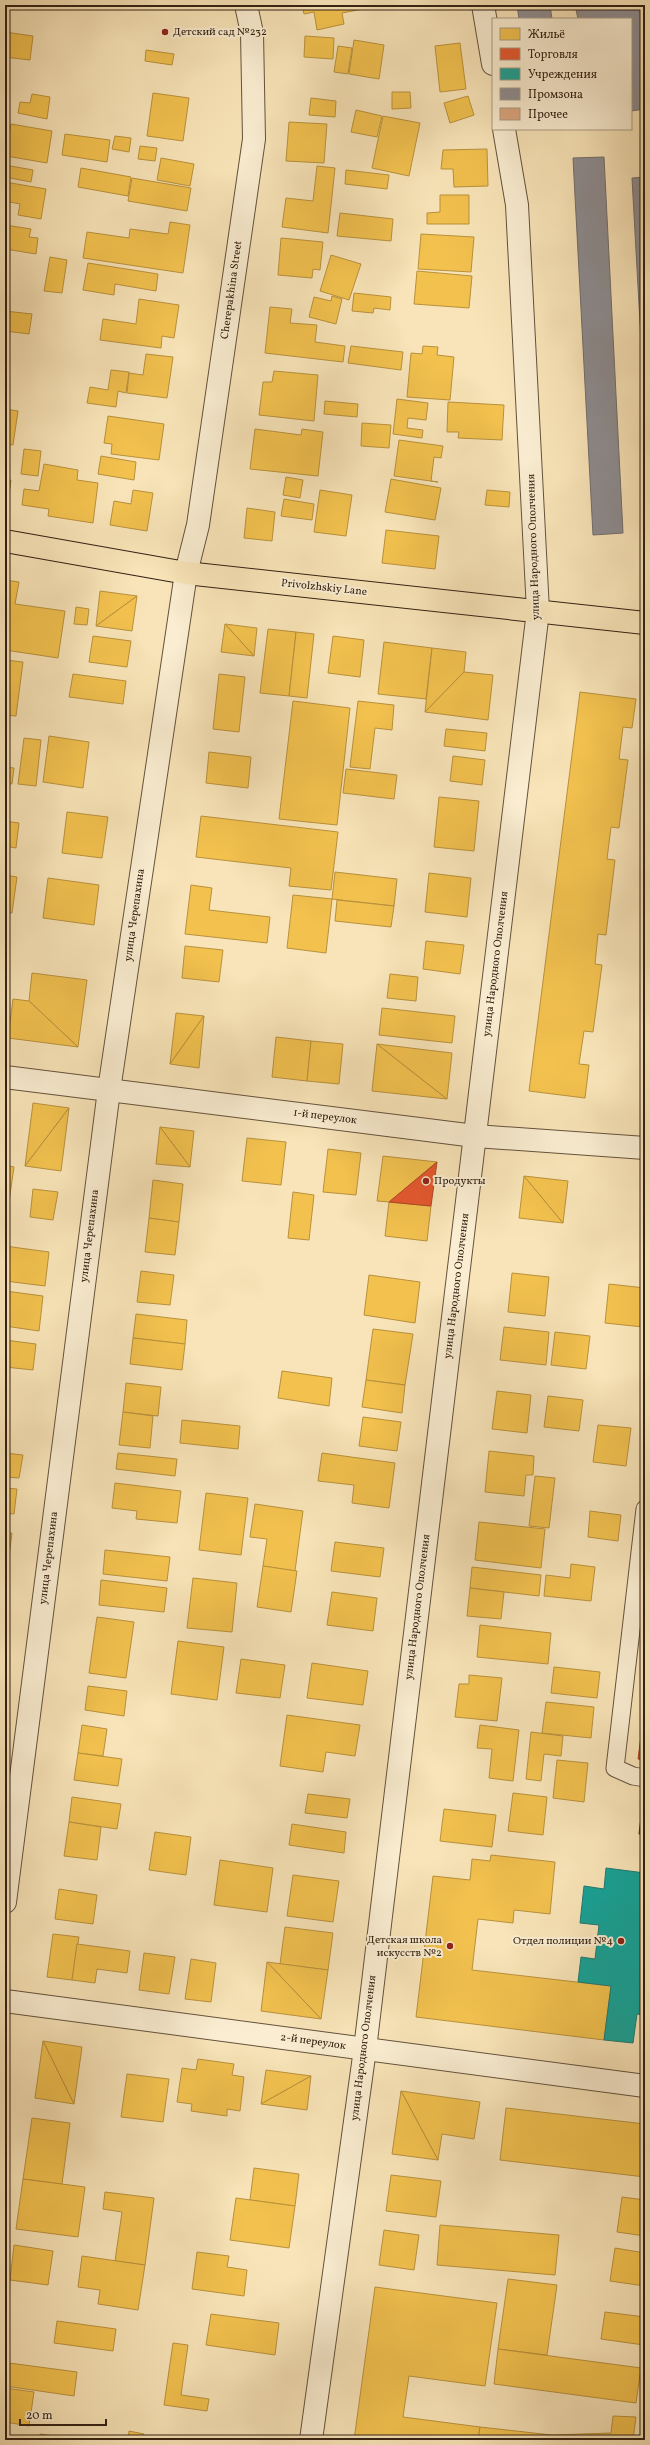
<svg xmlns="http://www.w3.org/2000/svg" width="650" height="2445" font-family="Vollkorn,serif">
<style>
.homes{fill:#f2c14e;stroke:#b9913c}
.shops{fill:#e4572e;stroke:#af4726}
.public{fill:#17a398;stroke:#1f7c70}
.industry{fill:#8d8d92;stroke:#726d6c}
.building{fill:#dda67e;stroke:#332113}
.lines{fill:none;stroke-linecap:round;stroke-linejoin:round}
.lane-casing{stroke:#64523c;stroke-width:19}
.street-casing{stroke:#64523c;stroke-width:24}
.primary-casing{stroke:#332113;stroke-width:24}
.lane{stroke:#faedd1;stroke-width:17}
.street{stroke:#faedd1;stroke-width:22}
.primary{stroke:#f8e4b8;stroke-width:22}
.poi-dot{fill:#8f2418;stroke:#faedd1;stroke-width:1.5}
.labels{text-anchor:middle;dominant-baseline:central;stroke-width:4;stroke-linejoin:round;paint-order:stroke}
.poi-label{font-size:11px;fill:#332113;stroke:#faedd1;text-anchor:start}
.street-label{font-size:11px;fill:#332113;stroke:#faedd1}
</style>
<rect width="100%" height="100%" fill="#f8e4b8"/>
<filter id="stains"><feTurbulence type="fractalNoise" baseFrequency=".005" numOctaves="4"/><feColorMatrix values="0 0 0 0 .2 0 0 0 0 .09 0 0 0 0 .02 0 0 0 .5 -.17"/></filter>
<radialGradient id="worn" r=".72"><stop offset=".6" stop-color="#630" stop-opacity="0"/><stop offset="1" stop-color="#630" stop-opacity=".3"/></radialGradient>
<g class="homes">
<polygon points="302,5 373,5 373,7 342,13 344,24 317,30 314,12 304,14"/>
<polygon points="5,32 33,36 30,60 5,57"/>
<polygon points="305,36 334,38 333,59 304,57"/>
<polygon points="354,40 384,45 379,79 349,74"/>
<polygon points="460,43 466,89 440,92 435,46"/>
<polygon points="338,46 352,48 348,74 334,72"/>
<polygon points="146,50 174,54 172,65 145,61"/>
<polygon points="392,92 410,92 411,108 392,109"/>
<polygon points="153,93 189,98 183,141 147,136"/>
<polygon points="32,94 50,97 47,119 18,113 20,102 30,103"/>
<polygon points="468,96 474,115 450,123 444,103"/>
<polygon points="311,98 336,101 335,117 309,115"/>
<polygon points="356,110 382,116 377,137 351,132"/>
<polygon points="383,116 420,123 409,176 372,168"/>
<polygon points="289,122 327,124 324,163 286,161"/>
<polygon points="11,124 52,131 47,163 6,156"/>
<polygon points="65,134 110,140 107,162 62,155"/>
<polygon points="115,136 131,138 129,152 112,149"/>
<polygon points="140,146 157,148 155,161 138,159"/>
<polygon points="487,149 488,186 454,187 453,169 441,169 443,150"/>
<polygon points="161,158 194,164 190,186 157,180"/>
<polygon points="5,165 33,170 31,182 5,177"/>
<polygon points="317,166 335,168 328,233 282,227 286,198 313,201"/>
<polygon points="81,168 131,177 128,196 78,187"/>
<polygon points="346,170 389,175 387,189 345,184"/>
<polygon points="132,178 191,188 187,211 128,201"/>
<polygon points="5,182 46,189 41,219 18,215 20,204 5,201"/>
<polygon points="440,195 469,195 469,224 427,224 427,213 440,212"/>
<polygon points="340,213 393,219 391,241 337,236"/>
<polygon points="170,222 190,225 183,273 83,258 87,232 129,238 130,229 168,234"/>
<polygon points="5,225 31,229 29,237 38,238 36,254 5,249"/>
<polygon points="421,234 474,237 471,272 418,269"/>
<polygon points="281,238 323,242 320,270 313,269 312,278 278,275"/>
<polygon points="331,255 361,264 349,300 320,291"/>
<polygon points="50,257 67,260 62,293 44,291"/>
<polygon points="88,263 158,274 156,291 115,284 114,295 83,290"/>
<polygon points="417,271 472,276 469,308 414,304"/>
<polygon points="354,293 391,297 390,310 374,308 373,313 352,311"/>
<polygon points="332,296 342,299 336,324 309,317 314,297 331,301"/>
<polygon points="139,299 179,305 174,338 162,336 161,348 100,340 103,319 136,324"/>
<polygon points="270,307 292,309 290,323 317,325 315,342 345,346 343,362 265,353"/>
<polygon points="5,311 32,314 29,334 5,331"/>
<polygon points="351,346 403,352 401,370 348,363"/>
<polygon points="423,346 438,347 437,355 454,357 450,400 407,397 411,353 422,354"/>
<polygon points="146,354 173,357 167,398 127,393 129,373 143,375"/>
<polygon points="111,370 129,372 126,393 118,391 116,407 87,403 90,387 108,390"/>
<polygon points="274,371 318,375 314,421 259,415 263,382 272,382"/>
<polygon points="397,399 428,403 426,420 408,418 407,428 423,430 422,438 393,434"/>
<polygon points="325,401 358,404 357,417 324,414"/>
<polygon points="448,402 504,405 502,440 458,438 459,432 447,432"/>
<polygon points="5,409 18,411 13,445 5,444"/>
<polygon points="108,416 164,424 159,460 111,454 112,444 104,443"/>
<polygon points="362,423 391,425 389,448 361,446"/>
<polygon points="255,429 301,435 302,429 323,432 318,476 250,469"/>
<polygon points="399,440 443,446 441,458 434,457 431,481 438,482 394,476"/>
<polygon points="24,449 41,451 38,476 21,474"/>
<polygon points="101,456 136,462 134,480 98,474"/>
<polygon points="44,464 78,470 77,480 98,483 93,523 48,516 49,509 22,505 24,489 39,491"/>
<polygon points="286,477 303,480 300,498 283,495"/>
<polygon points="5,479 11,480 7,510 5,510"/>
<polygon points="391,479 441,488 435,520 385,512"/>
<polygon points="133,490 153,493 147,531 110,525 114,501 131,504"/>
<polygon points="320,490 352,495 346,536 314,532"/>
<polygon points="487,490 510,492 509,507 485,505"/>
<polygon points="284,499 314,504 312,520 281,516"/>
<polygon points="247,508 275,512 272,541 244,538"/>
<polygon points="386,530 439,536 435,569 382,563"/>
<polygon points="5,580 19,582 15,604 65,611 58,658 5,650"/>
<polygon points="100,591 137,596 96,626"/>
<polygon points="137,596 132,631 96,626"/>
<polygon points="76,607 89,609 87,625 74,624"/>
<polygon points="225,624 257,628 254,656"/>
<polygon points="225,624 254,656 221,652"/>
<polygon points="268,629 296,632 289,696 260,693"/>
<polygon points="296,632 314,634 307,698 289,696"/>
<polygon points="93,636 131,641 127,667 89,662"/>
<polygon points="333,636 364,640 360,677 328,673"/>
<polygon points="384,642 432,648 426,699 378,694"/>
<polygon points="432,648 466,652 464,672 425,712"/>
<polygon points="5,660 23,662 16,716 5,715"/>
<polygon points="464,672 493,675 488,720 425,712"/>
<polygon points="73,674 126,681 123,704 69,697"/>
<polygon points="219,674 245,677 239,732 213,729"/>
<polygon points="580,692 636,699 632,728 623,727 619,759 628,760 619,828 611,827 607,859 615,860 606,935 598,934 595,964 602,965 593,1032 584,1031 579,1064 589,1065 585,1098 529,1091"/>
<polygon points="293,701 350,708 337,825 279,819"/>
<polygon points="358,701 394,705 392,730 375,728 370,769 350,767"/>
<polygon points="446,729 487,733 485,751 444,746"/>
<polygon points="49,736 89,742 83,788 43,782"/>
<polygon points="24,738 41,740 36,786 18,784"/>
<polygon points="209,752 251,757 248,788 206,783"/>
<polygon points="453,756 485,760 482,785 450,781"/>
<polygon points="5,767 14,768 12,784 5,783"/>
<polygon points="346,769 397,775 394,799 343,793"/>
<polygon points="439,797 479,801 474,851 434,847"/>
<polygon points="67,812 108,817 102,858 62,853"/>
<polygon points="201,816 338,832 331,890 289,886 291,868 196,857"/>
<polygon points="5,821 19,823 16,848 5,846"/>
<polygon points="335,872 397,879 394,906 332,899"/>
<polygon points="429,873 471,878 467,917 425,912"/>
<polygon points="5,875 17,877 12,913 5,912"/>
<polygon points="48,878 99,885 94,925 43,918"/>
<polygon points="191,885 212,888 209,910 270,917 267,943 185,934"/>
<polygon points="293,895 332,899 326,953 287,948"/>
<polygon points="337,900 394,906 391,927 335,921"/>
<polygon points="426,941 464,945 460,974 423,969"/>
<polygon points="185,946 223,950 219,982 182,978"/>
<polygon points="32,973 87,980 78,1047 29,1001"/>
<polygon points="390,974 418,977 416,1001 387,998"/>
<polygon points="13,999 29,1001 78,1047 8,1038"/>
<polygon points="382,1008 455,1016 452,1043 379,1035"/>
<polygon points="176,1013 204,1016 170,1064"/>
<polygon points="204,1016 199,1068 170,1064"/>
<polygon points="276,1037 311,1041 307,1081 272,1077"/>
<polygon points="311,1041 343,1044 339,1084 307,1081"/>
<polygon points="377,1044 447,1099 372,1091"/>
<polygon points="377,1044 452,1053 447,1099"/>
<polygon points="33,1103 69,1108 25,1166"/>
<polygon points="69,1108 61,1171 25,1166"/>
<polygon points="160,1127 194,1131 190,1167"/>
<polygon points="160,1127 190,1167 156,1164"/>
<polygon points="247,1138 286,1142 281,1185 242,1181"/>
<polygon points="328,1149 361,1153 356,1195 323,1192"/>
<polygon points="383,1156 437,1162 389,1202 377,1201"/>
<polygon points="5,1165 14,1167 8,1208 5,1208"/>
<polygon points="524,1176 563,1223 519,1218"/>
<polygon points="524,1176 568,1181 563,1223"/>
<polygon points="153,1180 183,1184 179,1222 149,1218"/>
<polygon points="33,1189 58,1192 53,1220 30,1217"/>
<polygon points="293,1192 314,1195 309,1240 288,1238"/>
<polygon points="389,1202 431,1206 427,1241 385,1236"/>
<polygon points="149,1218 179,1222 175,1255 145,1252"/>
<polygon points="5,1246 49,1252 45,1286 5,1281"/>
<polygon points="141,1271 174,1275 170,1305 137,1302"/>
<polygon points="512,1273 549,1277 545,1316 508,1312"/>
<polygon points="369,1275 420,1282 415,1323 364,1315"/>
<polygon points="609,1284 645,1288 643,1327 605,1323"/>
<polygon points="5,1291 43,1296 39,1331 5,1326"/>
<polygon points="136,1314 187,1320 185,1344 133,1338"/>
<polygon points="504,1327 549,1332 546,1365 500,1360"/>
<polygon points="373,1329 413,1334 405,1385 366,1380"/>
<polygon points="555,1332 590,1336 586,1369 551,1365"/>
<polygon points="133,1338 185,1344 182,1370 130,1364"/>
<polygon points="5,1340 36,1344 33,1370 5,1367"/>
<polygon points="282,1371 332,1378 329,1406 278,1398"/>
<polygon points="366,1380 405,1385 402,1413 362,1407"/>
<polygon points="126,1383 161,1387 158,1416 123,1412"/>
<polygon points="497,1391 531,1395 527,1433 492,1429"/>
<polygon points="548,1396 583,1400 579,1431 544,1427"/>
<polygon points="123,1412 153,1416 150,1448 119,1445"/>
<polygon points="363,1417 401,1422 397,1451 359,1446"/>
<polygon points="182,1420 240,1426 238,1449 180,1443"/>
<polygon points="598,1425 631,1428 626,1466 593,1462"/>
<polygon points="489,1451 534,1456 533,1475 526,1475 524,1496 485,1492"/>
<polygon points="5,1453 23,1455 19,1478 5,1477"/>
<polygon points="118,1453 177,1459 175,1476 116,1469"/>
<polygon points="322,1453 395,1463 389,1508 352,1503 354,1485 318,1481"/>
<polygon points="535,1476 555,1478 549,1528 529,1526"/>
<polygon points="115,1483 181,1491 177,1523 136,1519 137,1511 112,1508"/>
<polygon points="5,1488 17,1489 14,1514 5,1513"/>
<polygon points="206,1493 248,1498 241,1555 199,1550"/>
<polygon points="255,1504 303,1511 295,1571 263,1566 267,1539 250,1537"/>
<polygon points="590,1511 621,1515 618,1541 588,1537"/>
<polygon points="479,1522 545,1529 541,1568 475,1560"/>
<polygon points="5,1533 12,1533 9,1557 5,1556"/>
<polygon points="335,1542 384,1548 380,1577 331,1571"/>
<polygon points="105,1550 170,1557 167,1581 103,1574"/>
<polygon points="5,1556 9,1557 5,1583"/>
<polygon points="571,1564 595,1567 591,1601 544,1596 546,1575 570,1578"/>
<polygon points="263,1566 297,1571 291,1612 257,1607"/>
<polygon points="472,1567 541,1575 539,1596 470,1588"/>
<polygon points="193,1578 237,1583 232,1632 187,1628"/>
<polygon points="101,1580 167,1588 164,1612 99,1605"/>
<polygon points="470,1588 504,1592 501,1619 467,1616"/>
<polygon points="332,1592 377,1598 373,1631 327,1625"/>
<polygon points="97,1617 134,1622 126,1678 89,1673"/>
<polygon points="480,1625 551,1633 548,1664 477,1657"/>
<polygon points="178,1641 224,1647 217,1700 171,1694"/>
<polygon points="241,1659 285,1665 280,1698 236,1693"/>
<polygon points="312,1663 368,1671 363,1705 307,1698"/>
<polygon points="554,1667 600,1672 597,1698 551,1693"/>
<polygon points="469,1675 502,1678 497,1721 455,1717 459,1684 469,1684"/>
<polygon points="88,1686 127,1691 124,1716 85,1710"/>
<polygon points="546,1702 594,1707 591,1738 542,1733"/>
<polygon points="287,1715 360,1725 355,1756 326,1752 323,1772 280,1766"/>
<polygon points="82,1725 107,1729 103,1756 78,1753"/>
<polygon points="480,1725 519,1730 513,1781 489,1778 492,1749 477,1748"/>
<polygon points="531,1732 563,1736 561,1756 544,1754 541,1781 526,1779"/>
<polygon points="78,1753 122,1759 118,1786 74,1780"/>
<polygon points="557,1760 588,1763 584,1802 553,1798"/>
<polygon points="513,1793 547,1797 543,1835 508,1831"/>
<polygon points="308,1794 350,1799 347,1818 305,1813"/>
<polygon points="72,1797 121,1804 117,1829 69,1822"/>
<polygon points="444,1809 496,1815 492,1847 440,1841"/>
<polygon points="69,1822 101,1827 97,1860 64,1856"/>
<polygon points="292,1824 346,1832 344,1853 289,1845"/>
<polygon points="155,1832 191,1837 186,1875 149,1870"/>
<polygon points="491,1855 555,1862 550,1914 514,1910 513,1923 478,1919 472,1970 611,1986 604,2040 416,2017 433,1876 470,1880 472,1859 490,1861"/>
<polygon points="220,1860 273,1868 267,1912 214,1905"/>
<polygon points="293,1875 339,1881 333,1922 287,1916"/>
<polygon points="59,1889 97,1895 93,1924 55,1919"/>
<polygon points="285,1927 333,1933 328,1970 280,1964"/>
<polygon points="53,1934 79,1937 72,1980 47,1977"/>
<polygon points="77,1944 130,1951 127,1973 97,1969 95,1983 72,1980"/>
<polygon points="144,1953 175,1957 169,1994 139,1990"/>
<polygon points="191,1959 216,1963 211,2002 185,1999"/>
<polygon points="267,1962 328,1970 321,2019"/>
<polygon points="267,1962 321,2019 261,2011"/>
<polygon points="43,2041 82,2047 74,2104"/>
<polygon points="43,2041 74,2104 35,2098"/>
<polygon points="198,2059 234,2064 232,2075 244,2077 240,2111 227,2109 227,2116 191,2111 192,2104 177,2102 182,2068 196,2070"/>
<polygon points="266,2070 311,2076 261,2104"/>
<polygon points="127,2074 169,2079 163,2122 121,2117"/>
<polygon points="311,2076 307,2110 261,2104"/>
<polygon points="401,2091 480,2102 474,2139 442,2134 438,2160"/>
<polygon points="401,2091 438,2160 392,2154"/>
<polygon points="506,2108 645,2124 645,2177 500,2160"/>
<polygon points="32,2118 70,2123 62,2184 23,2179"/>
<polygon points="254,2168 299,2174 295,2206 250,2200"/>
<polygon points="391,2175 441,2181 436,2217 386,2211"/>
<polygon points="23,2179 85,2187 78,2237 16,2229"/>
<polygon points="105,2192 154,2198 145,2265 115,2261 122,2212 103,2209"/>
<polygon points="622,2197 645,2200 645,2236 617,2232"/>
<polygon points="236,2198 295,2206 289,2248 230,2240"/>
<polygon points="440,2225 559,2235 555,2275 437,2265"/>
<polygon points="384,2230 419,2235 414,2270 379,2265"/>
<polygon points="14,2245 53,2251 48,2285 10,2280"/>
<polygon points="615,2248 645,2253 645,2286 610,2281"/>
<polygon points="197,2252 229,2256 227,2267 247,2270 244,2296 192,2289"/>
<polygon points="82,2256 145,2265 138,2310 98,2304 100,2290 78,2287"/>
<polygon points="508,2279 557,2285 547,2355 498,2349"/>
<polygon points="375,2287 497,2303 485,2386 409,2376 403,2417 480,2427 478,2440 354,2440"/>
<polygon points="605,2312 645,2317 644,2345 601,2339"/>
<polygon points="211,2314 279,2323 275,2355 206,2345"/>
<polygon points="57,2321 116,2329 113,2351 54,2343"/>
<polygon points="173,2343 188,2345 181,2395 209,2399 207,2411 164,2405"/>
<polygon points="498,2349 641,2368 636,2403 494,2384"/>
<polygon points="9,2363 77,2372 74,2396 5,2386"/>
<polygon points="5,2388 34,2392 29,2426 5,2422"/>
<polygon points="613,2416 636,2417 633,2440 478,2440 480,2427 552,2435 611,2433"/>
<polygon points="129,2431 144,2434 143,2440 128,2440"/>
<polygon points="40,2434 77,2439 77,2440 39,2440"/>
</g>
<g class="shops">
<polygon points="437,1162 431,1206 389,1202"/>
<polygon points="645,1705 645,1760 638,1759"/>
</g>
<polygon class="public" points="606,1868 645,1873 645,2003 644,2015 637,2014 633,2043 604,2040 611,1986 578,1982 581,1957 595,1959 599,1925 580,1923 584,1886 604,1889"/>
<g class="industry">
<polygon points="517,5 550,5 552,19 519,19"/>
<polygon points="575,5 639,5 645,41 645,109 631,111 631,19 578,19"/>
<polygon points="604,157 623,533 593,535 573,158"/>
<polygon points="645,177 645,413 632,178"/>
</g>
<polygon class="building" points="642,1809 645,1810 645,1834 639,1834"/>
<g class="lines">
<defs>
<polyline id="lane" points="645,1509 615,1768 633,1776 645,1778"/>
<g id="street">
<polyline points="483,5 493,64"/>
<polyline points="5,1077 475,1136 645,1148"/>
<polyline points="5,1902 109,1090 186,573 198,525 254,139 252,33 246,5"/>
<polyline points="5,2001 645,2086"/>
<polyline points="311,2440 365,2049 538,611 517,205 504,129"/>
</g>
<polyline id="primary" points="5,541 186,573 645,623"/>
</defs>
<use href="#lane" class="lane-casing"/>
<use href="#street" class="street-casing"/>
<use href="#primary" class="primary-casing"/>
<use href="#lane" class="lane"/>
<use href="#street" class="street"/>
<use href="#primary" class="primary"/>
</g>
<g class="poi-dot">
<circle cx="165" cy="32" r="4"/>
<circle cx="426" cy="1181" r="4"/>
<circle cx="621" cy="1941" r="4"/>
<circle cx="450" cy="1946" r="4"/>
</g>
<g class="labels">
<g class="poi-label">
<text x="173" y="32">Детский сад №232</text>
<text x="434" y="1181">Продукты</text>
<text x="442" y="1940" text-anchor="end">Детская школа<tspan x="442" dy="13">искусств №2</tspan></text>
<text x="613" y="1941" text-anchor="end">Отдел полиции №4</text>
</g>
<g class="street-label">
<text transform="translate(232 290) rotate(-82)">Cherepakhina Street</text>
<text transform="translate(534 547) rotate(-92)">улица Народного Ополчения</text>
<text transform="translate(324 588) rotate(6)">Privolzhskiy Lane</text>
<text transform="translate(135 915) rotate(-82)">улица Черепахина</text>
<text transform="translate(496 964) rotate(-83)">улица Народного Ополчения</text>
<text transform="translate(325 1117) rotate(7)">1-й переулок</text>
<text transform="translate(90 1236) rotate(-83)">улица Черепахина</text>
<text transform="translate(457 1286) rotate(-83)">улица Народного Ополчения</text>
<text transform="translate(49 1558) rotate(-83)">улица Черепахина</text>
<text transform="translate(418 1607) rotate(-83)">улица Народного Ополчения</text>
<text transform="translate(313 2042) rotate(8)">2-й переулок</text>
<text transform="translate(364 2048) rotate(-83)">улица Народного Ополчения</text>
</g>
</g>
<rect width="650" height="2445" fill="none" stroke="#f8e4b8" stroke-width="20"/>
<rect x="6" y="6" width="638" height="2433" fill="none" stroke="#332113" stroke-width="2"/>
<rect x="10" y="10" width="630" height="2425" fill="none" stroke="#332113"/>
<rect x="492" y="18" width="140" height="112" fill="#faedd1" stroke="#aa9b85"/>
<rect x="500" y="28" width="20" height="12" fill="#f2c14e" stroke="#aa9b85"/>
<text x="528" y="38" font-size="12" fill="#332113">Жильё</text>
<rect x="500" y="48" width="20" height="12" fill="#e4572e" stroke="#aa9b85"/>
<text x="528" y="58" font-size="12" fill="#332113">Торговля</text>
<rect x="500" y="68" width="20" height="12" fill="#17a398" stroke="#aa9b85"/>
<text x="528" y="78" font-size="12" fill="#332113">Учреждения</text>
<rect x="500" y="88" width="20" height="12" fill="#8d8d92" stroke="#aa9b85"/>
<text x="528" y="98" font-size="12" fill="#332113">Промзона</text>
<rect x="500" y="108" width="20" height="12" fill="#dda67e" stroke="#aa9b85"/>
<text x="528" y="118" font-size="12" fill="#332113">Прочее</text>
<path d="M20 2419v6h86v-6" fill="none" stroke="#332113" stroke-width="2"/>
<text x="26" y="2419" font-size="12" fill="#332113" stroke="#faedd1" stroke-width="3" paint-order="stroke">20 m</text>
<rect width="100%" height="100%" filter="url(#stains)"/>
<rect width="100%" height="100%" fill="url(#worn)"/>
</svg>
